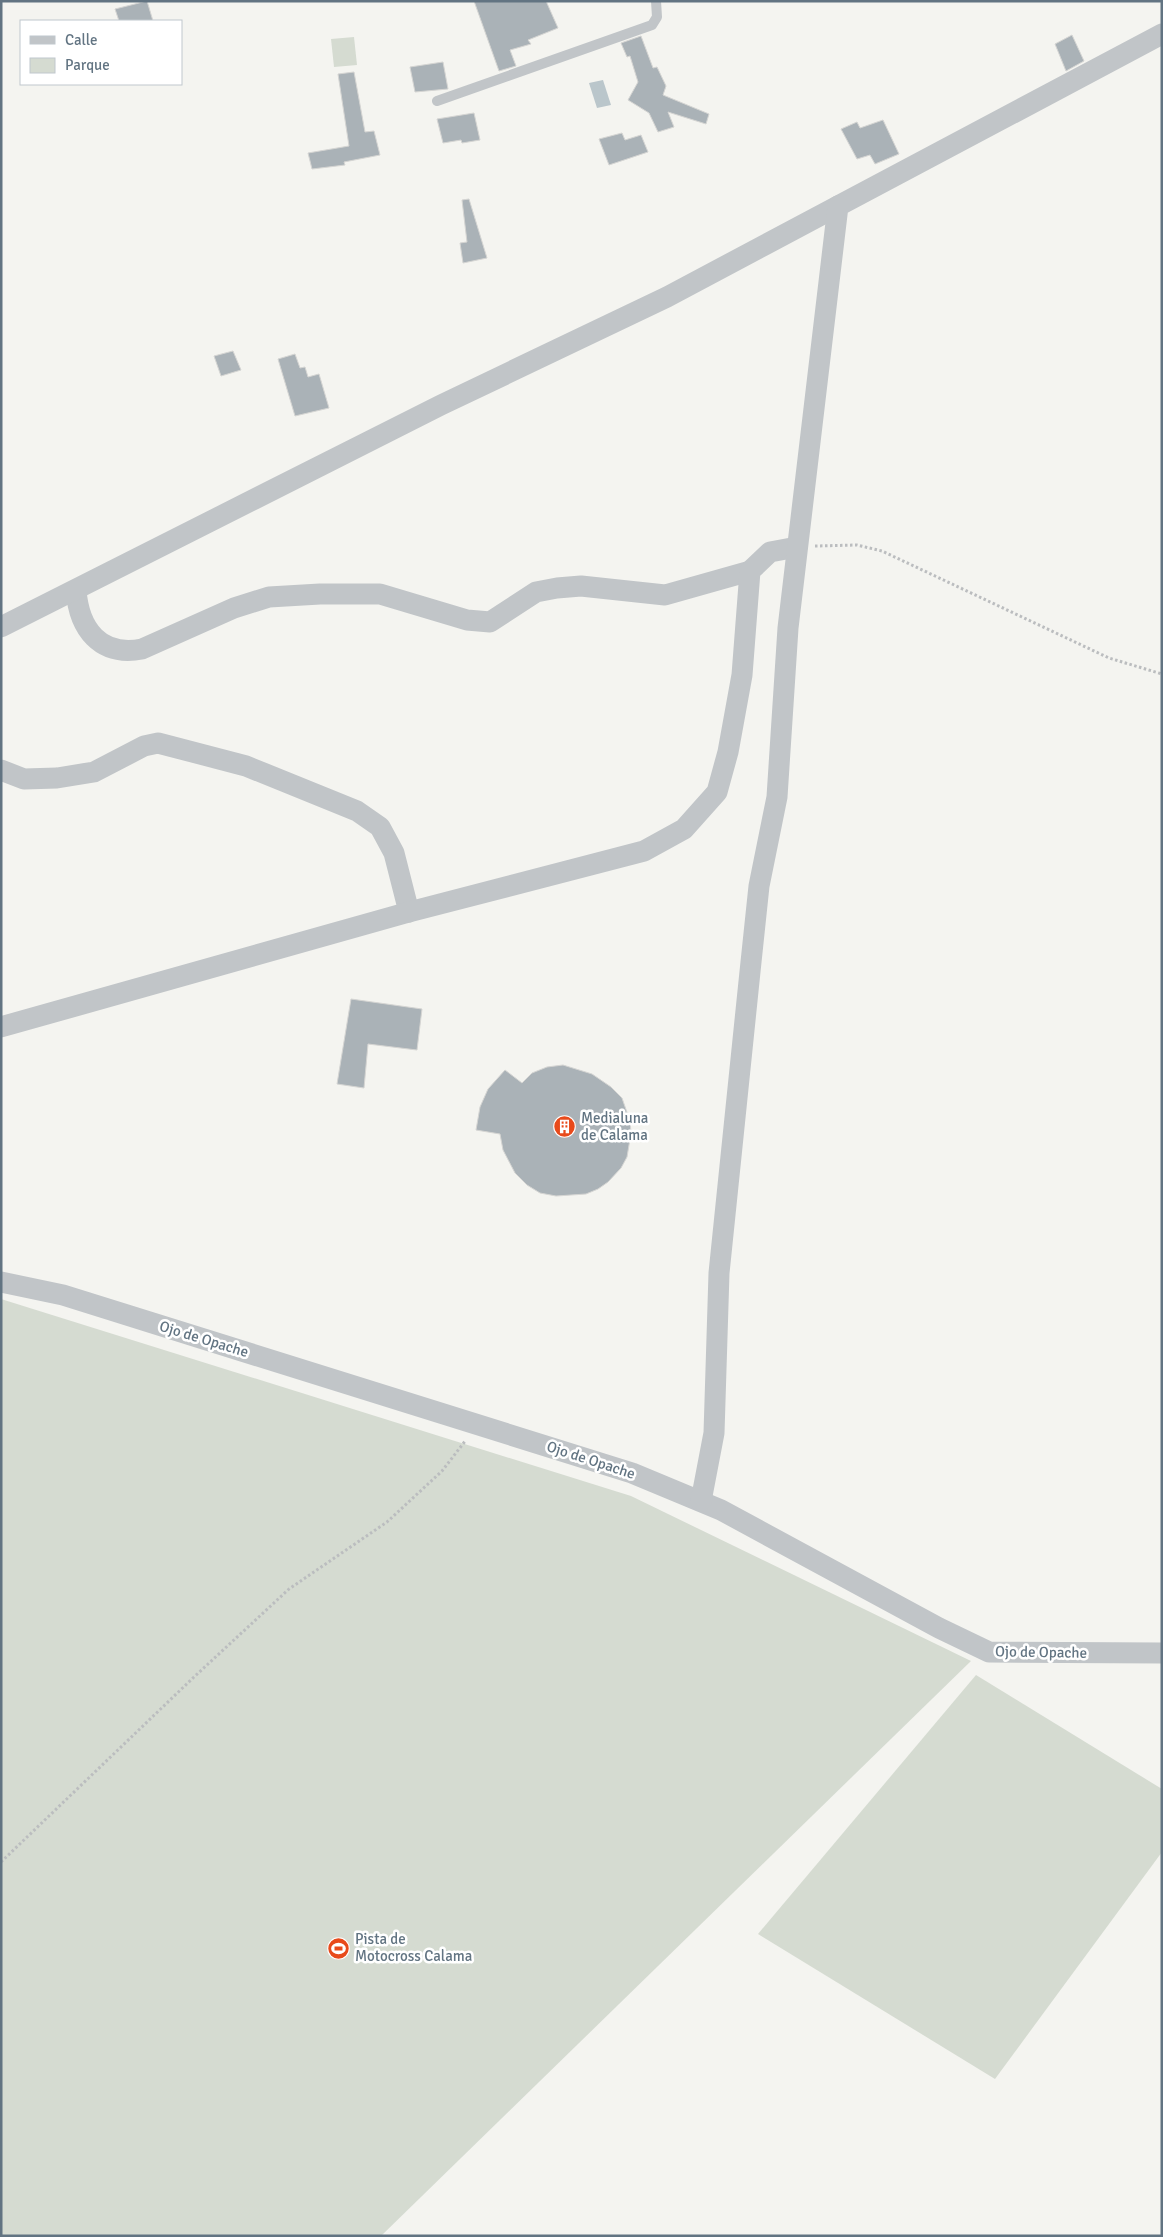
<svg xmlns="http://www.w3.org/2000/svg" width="1163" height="2237" font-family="Signika,sans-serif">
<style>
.green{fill:#d5dbd1}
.water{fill:#bac6cb}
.building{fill:#aab2b7;stroke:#d5d5d3}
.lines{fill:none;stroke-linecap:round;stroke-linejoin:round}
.path{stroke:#bbbdbf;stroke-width:3;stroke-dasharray:2.5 2.5;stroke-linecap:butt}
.lane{stroke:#c1c5c8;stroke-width:10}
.street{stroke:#c1c5c8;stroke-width:21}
.labels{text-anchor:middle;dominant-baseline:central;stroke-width:5;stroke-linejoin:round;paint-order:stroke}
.poi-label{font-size:15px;fill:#627482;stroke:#fff;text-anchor:start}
.street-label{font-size:15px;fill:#627482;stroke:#fff}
</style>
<rect width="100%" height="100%" fill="#f4f4f0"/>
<g class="green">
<polygon points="354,37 357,65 334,67 331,39"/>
<polygon points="1,1299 631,1496 971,1661 381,2236 1,2236"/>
<polygon points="976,1675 1162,1789 1162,1852 995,2079 758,1934"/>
</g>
<polygon class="water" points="603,80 611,105 597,108 589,83"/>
<g class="building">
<polygon points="147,1 153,21 119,21 115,9"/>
<polygon points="474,1 546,1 558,28 528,40 531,44 510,50 516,66 499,71"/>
<polygon points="1072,35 1084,61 1066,71 1055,44"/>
<polygon points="641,36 653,68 657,67 666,86 663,95 709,114 706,124 668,112 674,127 658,132 649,113 628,100 638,82 630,56 627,57 621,43"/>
<polygon points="443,62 448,89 415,92 410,67"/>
<polygon points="354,72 365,132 374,131 380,155 344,162 345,165 312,169 308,153 349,146 338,74"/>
<polygon points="474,113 480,140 462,143 461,140 443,143 437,119"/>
<polygon points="883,120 899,154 875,164 870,155 857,159 841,129 857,122 860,128"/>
<polygon points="622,133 625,140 641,135 648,152 609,165 599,139"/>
<polygon points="469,199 487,258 463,263 460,243 467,242 462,200"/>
<polygon points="233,351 241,370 221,376 214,356"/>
<polygon points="295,354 300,368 305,367 308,377 319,374 329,408 295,416 278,359"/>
<polygon points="351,999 422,1009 417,1050 368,1044 364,1088 337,1084"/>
<polygon points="563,1065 592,1074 611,1087 622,1098 630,1121 631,1133 627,1157 621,1168 608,1182 598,1189 586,1194 556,1196 540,1193 527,1185 515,1173 503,1150 500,1134 476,1130 480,1107 488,1089 505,1070 522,1083 532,1073 547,1067"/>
</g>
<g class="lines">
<g class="path">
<polyline points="815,546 857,545 882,551 1109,658 1162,674"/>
<polyline points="1,1862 194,1677 289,1589 387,1522 442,1471 466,1440"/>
</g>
<polyline class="lane" points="437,101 652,25 657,17 656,1"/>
<g class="street">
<path d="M76,590C79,629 100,657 142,649L234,608L269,597L320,594H380L467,620L490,622L536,592L557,588L581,586L665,595L750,571"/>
<polyline points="1,627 441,405 667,297 838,206"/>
<polyline points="1,770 24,779 57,778 94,772 144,746 158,743 246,766 357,811 380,827 394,853 409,912"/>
<polyline points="1,1027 409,912 644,851 684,829 717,792 728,752 742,675 750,571 770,552 797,547"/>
<polyline points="1,1282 63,1295 632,1473 721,1510 939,1628 989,1652 1162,1653"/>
<polyline points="701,1501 714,1433 719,1273 751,962 759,886 777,797 788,628 838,206 1162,34"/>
</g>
</g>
<defs>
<symbol id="building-disc" viewBox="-11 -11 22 22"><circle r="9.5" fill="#e84a1b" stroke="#fff"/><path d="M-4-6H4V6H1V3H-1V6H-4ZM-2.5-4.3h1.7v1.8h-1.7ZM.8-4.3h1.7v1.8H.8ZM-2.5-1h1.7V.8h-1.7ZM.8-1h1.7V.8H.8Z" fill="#fff"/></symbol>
<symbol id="stadium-disc" viewBox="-11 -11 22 22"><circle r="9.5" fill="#e84a1b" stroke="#fff"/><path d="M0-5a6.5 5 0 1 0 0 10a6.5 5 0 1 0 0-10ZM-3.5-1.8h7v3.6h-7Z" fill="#fff"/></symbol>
</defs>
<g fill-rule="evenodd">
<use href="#building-disc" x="552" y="1114" width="25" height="25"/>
<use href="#stadium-disc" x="326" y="1936" width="25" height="25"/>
</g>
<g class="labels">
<g class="poi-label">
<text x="581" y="1118">Medialuna<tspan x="581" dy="17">de Calama</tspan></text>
<text x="355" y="1939">Pista de<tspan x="355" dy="17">Motocross Calama</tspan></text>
</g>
<g class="street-label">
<text transform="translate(204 1339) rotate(17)">Ojo de Opache</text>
<text transform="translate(591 1460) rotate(18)">Ojo de Opache</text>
<text transform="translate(1041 1652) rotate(1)">Ojo de Opache</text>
</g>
</g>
<rect width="1163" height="2237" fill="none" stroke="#627482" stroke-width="5"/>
<rect x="20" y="20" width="162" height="65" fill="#ffffff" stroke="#c0c7cd"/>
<rect x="30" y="36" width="25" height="8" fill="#c1c5c8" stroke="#c0c7cd"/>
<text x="65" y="45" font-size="15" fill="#627482">Calle</text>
<rect x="30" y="58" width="25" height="15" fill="#d5dbd1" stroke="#c0c7cd"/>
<text x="65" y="70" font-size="15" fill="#627482">Parque</text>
</svg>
